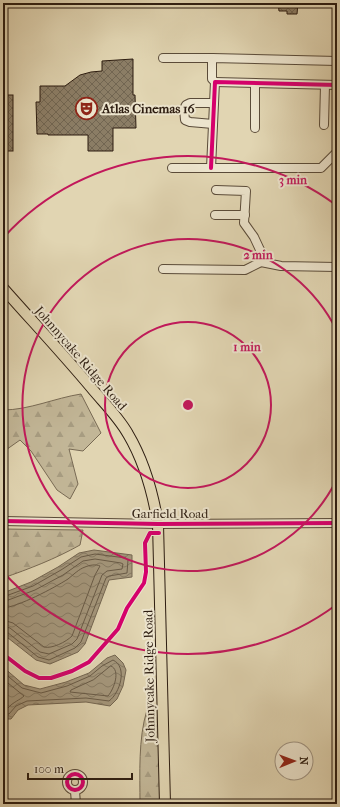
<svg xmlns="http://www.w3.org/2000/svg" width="340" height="807" font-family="'IM FELL French Canon',serif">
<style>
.forest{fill:url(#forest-firs);stroke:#786a54}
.water{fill:url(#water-waves);stroke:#746651}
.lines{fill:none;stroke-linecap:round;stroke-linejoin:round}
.shore{stroke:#685a46;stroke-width:1}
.building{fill:url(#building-cross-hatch);stroke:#2d1d11}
.minor-casing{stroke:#5a4b39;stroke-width:10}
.major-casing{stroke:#2d1d11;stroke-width:12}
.minor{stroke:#ece4cd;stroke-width:8}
.major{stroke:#e1d5b2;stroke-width:10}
.cycleway-casing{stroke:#ece4cd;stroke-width:6}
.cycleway{stroke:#d6006c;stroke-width:4}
.ring{fill:none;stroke:#c2185b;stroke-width:2}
.labels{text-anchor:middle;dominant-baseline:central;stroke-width:4;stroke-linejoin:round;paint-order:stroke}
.poi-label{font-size:13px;font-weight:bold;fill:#2d1d11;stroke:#ece4cd;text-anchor:start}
.street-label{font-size:13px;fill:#2d1d11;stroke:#ece4cd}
.centre{fill:#c2185b;stroke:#ece4cd;stroke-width:2}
.ring-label{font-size:12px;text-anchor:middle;font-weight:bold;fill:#c2185b;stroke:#ece4cd;stroke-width:4;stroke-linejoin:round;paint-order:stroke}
</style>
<defs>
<pattern id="forest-firs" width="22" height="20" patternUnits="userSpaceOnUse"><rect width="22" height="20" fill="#c2b697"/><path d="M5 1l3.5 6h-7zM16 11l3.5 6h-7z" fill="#a79c81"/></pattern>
<pattern id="water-waves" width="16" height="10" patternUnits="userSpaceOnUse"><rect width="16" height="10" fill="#a4967b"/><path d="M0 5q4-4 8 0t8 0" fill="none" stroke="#867a63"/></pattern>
<pattern id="building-cross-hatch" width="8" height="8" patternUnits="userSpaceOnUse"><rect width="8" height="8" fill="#8b7d65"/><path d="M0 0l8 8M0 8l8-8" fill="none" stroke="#726652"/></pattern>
</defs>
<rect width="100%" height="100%" fill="#e1d5b2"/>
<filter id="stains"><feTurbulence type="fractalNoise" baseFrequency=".005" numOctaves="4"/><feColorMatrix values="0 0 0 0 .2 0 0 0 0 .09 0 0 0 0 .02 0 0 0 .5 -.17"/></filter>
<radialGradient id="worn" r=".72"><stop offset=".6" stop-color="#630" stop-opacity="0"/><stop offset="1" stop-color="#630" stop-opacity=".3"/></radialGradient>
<g class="forest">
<path d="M81,394L101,433L83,451L69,449L78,484L70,499L57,490L31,451L20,440L3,452V410C29,410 55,398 81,394Z"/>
<path d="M3,529L83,530L80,545C55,559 29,569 3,578Z"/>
<path d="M161,707L162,804H140C140,774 138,739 147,710L152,708Z"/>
</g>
<g class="water">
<polygon points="94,550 132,555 132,577 109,580 85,644 78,652 50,664 36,660 3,634 3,593 31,582 58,567 79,553"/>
<polygon points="115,655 123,663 126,670 123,686 117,699 110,706 86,702 28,705 18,710 11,719 7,719 3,715 3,667 24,685 40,689 66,682 89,673 107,658"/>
</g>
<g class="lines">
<g class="shore">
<polyline points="3,597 33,586 61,570 81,557 95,554 126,558 128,560 127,573 109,576 106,578 81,642 75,648 49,660 38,657 7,632 3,631"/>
<polyline points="3,602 35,590 63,575 83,561 95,559 121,563 123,564 122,569 107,571 102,575 77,639 72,644 49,654 40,652 10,628 3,626"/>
<path d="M3,608C18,607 54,588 68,579C73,575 79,569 85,567C90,565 96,564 100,566L95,575L72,636C66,642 52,649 44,647L13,623L3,620"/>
<path d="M111,666C121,670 114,689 108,696L70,692L71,690L93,680Z"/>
<path d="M3,672L22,688L41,693L67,686L90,676L102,666L113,660C128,667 120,693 109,701L86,698L27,701L16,706L9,714L3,713"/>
<path d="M3,679L24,696C20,700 13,702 8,708H3"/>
</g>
</g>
<g class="building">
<polygon points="278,3 298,3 297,14 287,14 287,11 279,11"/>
<polygon points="133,59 133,95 135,95 136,128 113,128 113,151 88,151 88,135 48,135 48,134 37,134 36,102 40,102 40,86 65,86 80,75 91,72 102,71 102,61"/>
<rect x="3" y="95" width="10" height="56"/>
</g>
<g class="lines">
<defs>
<g id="minor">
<polyline points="163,58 212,58"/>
<polyline points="215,82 337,85"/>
<polyline points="213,124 190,122 185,120 184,109 186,105 190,103 214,103"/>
<polyline points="324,125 325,85"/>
<polyline points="255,128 255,83"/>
<polyline points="172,168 321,168 337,152"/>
<polyline points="211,168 215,82 212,79 212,58 337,61"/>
<polyline points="215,215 245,215"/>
<polyline points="261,262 281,266 337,267"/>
<polyline points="163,269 245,270 261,262 261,252 254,237 244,223 246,191 216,190"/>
<polyline points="3,521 158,524 337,523"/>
<circle cx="75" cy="782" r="8"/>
<polyline points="75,791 76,804"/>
</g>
<path id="major" d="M3,288C33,322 65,356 94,391C106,405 119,418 128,434C144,461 153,493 158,524L165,804"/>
</defs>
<use href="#minor" class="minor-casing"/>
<use href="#major" class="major-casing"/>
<use href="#minor" class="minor"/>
<use href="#major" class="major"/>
<defs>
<g id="cycleway">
<polyline points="211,168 215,82 337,85"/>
<polyline points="3,521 158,524 337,523"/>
<polyline points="3,654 25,671 39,678 51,678 72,671 89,662 118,629 127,608 144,583 146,572 145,543 150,533 159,533"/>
<circle cx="75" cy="782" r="8"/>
</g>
</defs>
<use href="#cycleway" class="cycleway-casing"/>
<use href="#cycleway" class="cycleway"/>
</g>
<g class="ring">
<circle cx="188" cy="405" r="83"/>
<path d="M337 479A166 166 0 1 1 337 331"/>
<path d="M336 605A249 249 0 0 1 4 573M4 237A249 249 0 0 1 336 205"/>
</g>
<defs>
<symbol id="theatre-ring" viewBox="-11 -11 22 22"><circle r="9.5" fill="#ece4cd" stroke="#8f2418" stroke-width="1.5"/><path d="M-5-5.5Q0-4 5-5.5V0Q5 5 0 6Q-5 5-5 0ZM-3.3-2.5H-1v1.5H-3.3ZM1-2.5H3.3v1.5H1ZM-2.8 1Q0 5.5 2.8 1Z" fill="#8f2418"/></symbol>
</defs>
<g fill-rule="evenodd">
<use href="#theatre-ring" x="74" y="96" width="25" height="25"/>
</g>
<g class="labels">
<g class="poi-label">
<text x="102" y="108">Atlas Cinemas 16</text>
</g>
<g class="street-label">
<text transform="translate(81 358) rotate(49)">Johnnycake Ridge Road</text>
<text x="170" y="513">Garfield Road</text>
<text transform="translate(149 676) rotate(-91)">Johnnycake Ridge Road</text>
</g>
</g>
<circle cx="188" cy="405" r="6" class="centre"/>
<g class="ring-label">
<text x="293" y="184">3 min</text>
<text x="258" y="259">2 min</text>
<text x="247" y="351">1 min</text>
</g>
<rect width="340" height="807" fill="none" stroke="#e1d5b2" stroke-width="16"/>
<rect x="4" y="4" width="332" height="799" fill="none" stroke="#2d1d11" stroke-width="2"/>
<rect x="8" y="8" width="324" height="791" fill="none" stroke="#2d1d11"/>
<g transform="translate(294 761) rotate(89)"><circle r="19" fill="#ece4cd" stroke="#a09482"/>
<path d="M0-3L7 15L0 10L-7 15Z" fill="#8f2418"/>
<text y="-6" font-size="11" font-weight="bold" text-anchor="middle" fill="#2d1d11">N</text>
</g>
<path d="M28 773v6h104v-6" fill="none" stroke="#2d1d11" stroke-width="2"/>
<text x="34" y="773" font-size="12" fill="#2d1d11" stroke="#ece4cd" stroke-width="3" paint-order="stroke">100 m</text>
<rect width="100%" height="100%" filter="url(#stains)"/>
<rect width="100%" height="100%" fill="url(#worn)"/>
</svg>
